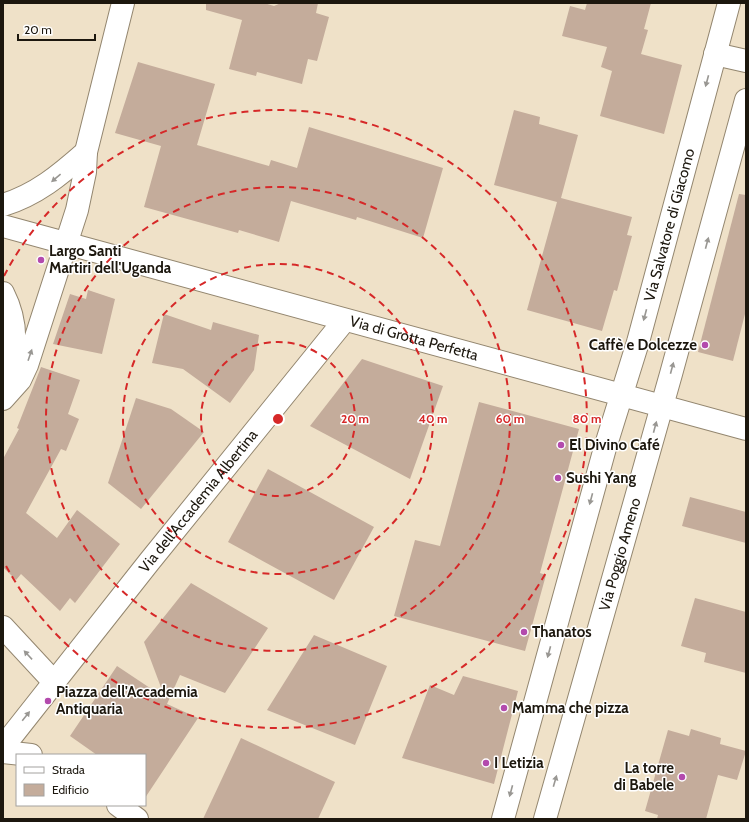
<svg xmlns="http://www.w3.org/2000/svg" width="749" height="822" font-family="Cabin,sans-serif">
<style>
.building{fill:#c4ac9b}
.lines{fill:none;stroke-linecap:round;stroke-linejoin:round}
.street-casing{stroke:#93866f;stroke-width:24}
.secondary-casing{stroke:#93866f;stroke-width:24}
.street{stroke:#fff;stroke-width:22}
.secondary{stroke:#fff;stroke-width:22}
.oneway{fill:#999793}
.ring{fill:none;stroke:#d62828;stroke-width:2;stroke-dasharray:7 5}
.poi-dot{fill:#b34aad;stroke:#fff;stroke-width:1.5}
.labels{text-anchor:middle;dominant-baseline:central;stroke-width:3;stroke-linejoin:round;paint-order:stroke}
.street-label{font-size:15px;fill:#1c170e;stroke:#fff}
.poi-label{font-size:15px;font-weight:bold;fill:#1c170e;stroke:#fff;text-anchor:start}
.centre{fill:#d62828;stroke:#fff;stroke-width:2}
.ring-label{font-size:12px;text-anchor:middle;font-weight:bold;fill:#d62828;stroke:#fff;stroke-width:3;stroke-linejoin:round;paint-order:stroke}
</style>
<rect width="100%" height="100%" fill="#efe1c8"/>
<g class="building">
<polygon points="206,3 264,3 274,6 281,3 318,3 316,13 329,17 317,61 308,59 302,84 257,72 256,76 229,69 242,20 206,10"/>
<polygon points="587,3 651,3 644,29 648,30 641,54 682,65 664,134 600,116 612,71 601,67 607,47 562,36 570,6 585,10"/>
<polygon points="138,62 215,84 197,145 269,166 271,160 297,168 309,127 443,168 423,238 357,217 356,220 291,201 279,242 239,230 238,233 144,207 161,146 115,133"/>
<polygon points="514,110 540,117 539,124 578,135 561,198 632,217 627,235 632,236 617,291 614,290 602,331 527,310 557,202 494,185"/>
<polygon points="739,194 746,195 746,310 733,361 698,352"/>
<polygon points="88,290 115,299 102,354 53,344 70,294 86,299"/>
<polygon points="164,314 211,330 213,322 259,335 254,370 230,403 183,369 152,363"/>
<polygon points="362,359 443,386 410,479 310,426"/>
<polygon points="41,367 80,380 68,414 79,419 66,451 61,449 26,513 57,538 77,510 120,544 75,603 70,598 60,611 21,574 16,580 3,567 3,459 19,429 17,428"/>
<polygon points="136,398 171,409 204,432 141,509 108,483"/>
<polygon points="479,402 579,429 540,573 546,575 525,651 394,616 415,540 440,546"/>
<polygon points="268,469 374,527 334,600 228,542"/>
<polygon points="690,497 746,512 746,543 682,526"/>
<polygon points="191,583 268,628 225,693 180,675 167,704 198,718 145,798 145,755 97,755 70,736 117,666 165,698 144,642"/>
<polygon points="695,598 746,612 746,673 704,662 706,653 681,646"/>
<polygon points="314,635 387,666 355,745 267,710"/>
<polygon points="463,676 518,691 494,784 402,758 430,685 454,695"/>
<polygon points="691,729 721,738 720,744 746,751 737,780 718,775 706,819 657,819 658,815 645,811 668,730 689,736"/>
<polygon points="241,738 335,782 318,819 203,819"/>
</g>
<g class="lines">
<defs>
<g id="street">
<polyline points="715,54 746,61"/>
<path d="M3,205C36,195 60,175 86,152"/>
<path d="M3,293C21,328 14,354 5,390"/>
<polyline points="3,399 20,380 27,365 77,210 85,172 86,152 123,3"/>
<polyline points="3,627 54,682"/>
<path id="s1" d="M3,747L149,562L344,321"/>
<polyline points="3,752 31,755"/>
<polyline points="118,805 137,819"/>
<path id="s2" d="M503,819L605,448L638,342L729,3"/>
<path id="s3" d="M545,819L671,374L746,100"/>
</g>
<g id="secondary">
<path id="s4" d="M3,226L746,429"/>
</g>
</defs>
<use href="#street" class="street-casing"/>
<use href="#secondary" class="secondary-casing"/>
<use href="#street" class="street"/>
<use href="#secondary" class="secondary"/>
</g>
<defs><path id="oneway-solid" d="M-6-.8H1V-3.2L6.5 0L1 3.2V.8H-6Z"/></defs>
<g class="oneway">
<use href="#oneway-solid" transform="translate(707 81) rotate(105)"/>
<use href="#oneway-solid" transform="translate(56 178) rotate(140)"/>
<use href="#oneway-solid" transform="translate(707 243) rotate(-75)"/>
<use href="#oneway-solid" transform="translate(645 315) rotate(105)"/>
<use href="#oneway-solid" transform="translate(30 355) rotate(-71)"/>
<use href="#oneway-solid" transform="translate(672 368) rotate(-75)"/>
<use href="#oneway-solid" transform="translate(655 427) rotate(-75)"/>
<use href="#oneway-solid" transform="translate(591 499) rotate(105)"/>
<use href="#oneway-solid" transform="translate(549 652) rotate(105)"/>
<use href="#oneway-solid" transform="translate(28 655) rotate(-133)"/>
<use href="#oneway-solid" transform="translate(26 716) rotate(-51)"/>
<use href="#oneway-solid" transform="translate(555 781) rotate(-74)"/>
<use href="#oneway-solid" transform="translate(511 791) rotate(105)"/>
</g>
<g class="ring">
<circle cx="278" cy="419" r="77"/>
<circle cx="278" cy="419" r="155"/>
<circle cx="278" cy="419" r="232"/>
<path d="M4 276A309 309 0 1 1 4 562"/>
</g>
<g class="poi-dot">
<circle cx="41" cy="260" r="4"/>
<circle cx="705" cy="345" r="4"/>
<circle cx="561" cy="445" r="4"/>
<circle cx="558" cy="478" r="4"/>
<circle cx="524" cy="632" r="4"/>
<circle cx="48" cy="701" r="4"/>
<circle cx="504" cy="708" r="4"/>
<circle cx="486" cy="763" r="4"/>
<circle cx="682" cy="777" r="4"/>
</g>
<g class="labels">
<g class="street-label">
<text stroke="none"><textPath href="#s2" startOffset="617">Via Salvatore di Giacomo</textPath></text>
<text stroke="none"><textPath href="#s4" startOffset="426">Via di Grotta Perfetta</textPath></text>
<text stroke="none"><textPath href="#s1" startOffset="314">Via dell'Accademia Albertina</textPath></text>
<text stroke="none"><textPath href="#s3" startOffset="275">Via Poggio Ameno</textPath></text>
</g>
<g class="poi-label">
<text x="49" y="251">Largo Santi<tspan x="49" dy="17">Martiri dell'Uganda</tspan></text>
<text x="697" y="345" text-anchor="end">Caffè e Dolcezze</text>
<text x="569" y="445">El Divino Café</text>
<text x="566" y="478">Sushi Yang</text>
<text x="532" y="632">Thanatos</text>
<text x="56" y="692">Piazza dell'Accademia<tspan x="56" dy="17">Antiquaria</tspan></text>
<text x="512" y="708">Mamma che pizza</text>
<text x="494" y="763">I Letizia</text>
<text x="674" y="768" text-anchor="end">La torre<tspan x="674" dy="17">di Babele</tspan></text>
</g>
</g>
<circle cx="278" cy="419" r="6" class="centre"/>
<g class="ring-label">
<text x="355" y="423">20 m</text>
<text x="433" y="423">40 m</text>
<text x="510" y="423">60 m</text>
<text x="587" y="423">80 m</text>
</g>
<rect width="749" height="822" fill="none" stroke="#1c170e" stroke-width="8"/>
<rect x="16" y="754" width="130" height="52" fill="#ffffff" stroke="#a4a29f"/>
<rect x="24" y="767" width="20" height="6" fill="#ffffff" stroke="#a4a29f"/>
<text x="52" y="774" font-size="12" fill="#1c170e">Strada</text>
<rect x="24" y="784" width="20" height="12" fill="#c4ac9b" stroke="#a4a29f"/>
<text x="52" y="794" font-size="12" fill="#1c170e">Edificio</text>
<path d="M18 34v6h77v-6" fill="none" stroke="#1c170e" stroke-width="2"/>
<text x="24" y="34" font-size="12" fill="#1c170e" stroke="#ffffff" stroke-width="3" paint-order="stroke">20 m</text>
</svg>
